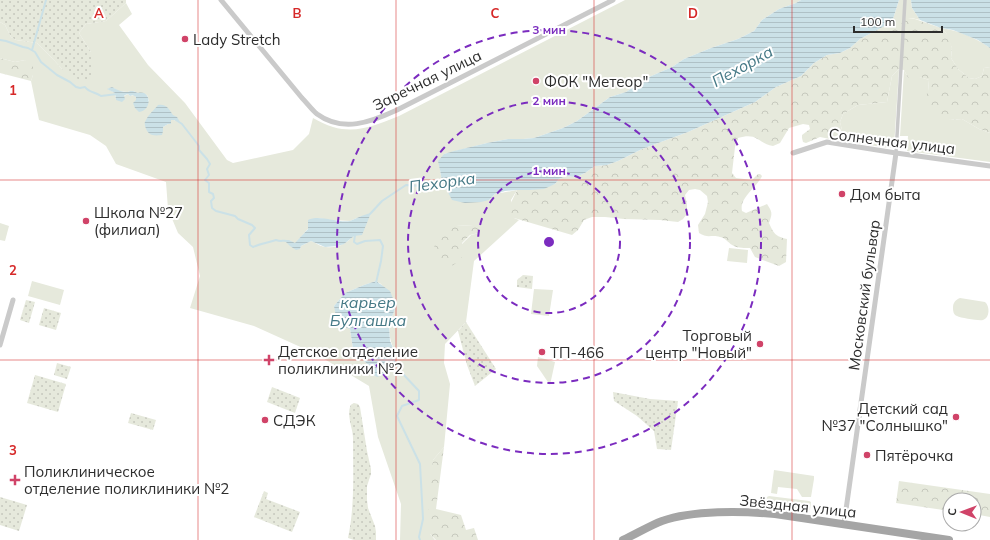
<svg xmlns="http://www.w3.org/2000/svg" width="990" height="540" font-family="Mulish,sans-serif">
<style>
.green{fill:#e6e9dc;fill-rule:evenodd}
.forest{fill:url(#forest-crowns)}
.park{fill:url(#park-dots)}
.water{fill:url(#water-rules)}
.lines{fill:none;stroke-linecap:round;stroke-linejoin:round}
.stream{stroke:#cbe1e7;stroke-width:2}
.pedestrian{stroke:#cacaca;stroke-width:3.5}
.minor{stroke:#cacaca;stroke-width:5}
.primary{stroke:#a5a5a5;stroke-width:8}
.grid{fill:none;stroke:#d62828;stroke-width:1;stroke-opacity:0.55}
.ring{fill:none;stroke:#7b2cbf;stroke-width:2;stroke-dasharray:7 5}
.poi-dot{fill:#d04368;stroke:#fff;stroke-width:1.5}
.labels{text-anchor:middle;dominant-baseline:central;stroke-width:4;stroke-linejoin:round;paint-order:stroke}
.poi-label{font-size:15px;fill:#2d2d2d;stroke:#fff;text-anchor:start}
.street-label{font-size:15px;fill:#2d2d2d;stroke:#fff}
.water-label{font-size:16px;font-style:italic;fill:#457986;stroke:#fff}
.grid-label{font-size:13px;text-anchor:middle;font-weight:bold;fill:#d62828;stroke:#fff;stroke-width:4;stroke-linejoin:round;paint-order:stroke}
.centre{fill:#7b2cbf;stroke:#fff;stroke-width:2}
.ring-label{font-size:12px;text-anchor:middle;font-weight:bold;fill:#7b2cbf;stroke:#fff;stroke-width:4;stroke-linejoin:round;paint-order:stroke}
</style>
<defs>
<pattern id="forest-crowns" width="20" height="18" patternUnits="userSpaceOnUse"><rect width="20" height="18" fill="#e6e9dc"/><path d="M2 6a3 3 0 1 1 6 0M12 15a3 3 0 1 1 6 0" fill="none" stroke="#c6c8bd"/></pattern>
<pattern id="park-dots" width="8" height="8" patternUnits="userSpaceOnUse"><rect width="8" height="8" fill="#e6e9dc"/><path d="M2 2h.1M6 6h.1" fill="none" stroke="#c6c8bd" stroke-width="1.8" stroke-linecap="round"/></pattern>
<pattern id="water-rules" width="6" height="5" patternUnits="userSpaceOnUse"><rect width="6" height="5" fill="#cbe1e7"/><path d="M0 2.5h6" fill="none" stroke="#afc1c6"/></pattern>
</defs>
<rect width="100%" height="100%" fill="#fff"/>
<g class="green">
<path d="M625,0H801L796,3L779,9L762,20L754,31L738,39L711,48L684,59L672,67L649,77L626,92L610,97L577,121L563,128L534,138L523,139H508L487,143L444,154L440,170L442,181L489,200L495,194L517,190L511,200L514,218L519,220L474,261L466,322L445,344L444,363L450,384L444,447L433,460L430,534L435,540H400L401,504L378,437L369,386L316,354L254,326L190,308L200,276L193,247L178,233L168,209L166,182L116,164L106,146L90,135L39,120L31,81L33,75L25,60L15,62L0,58V22L5,25L11,37L16,40L37,43L51,57L63,70L91,52L79,33L86,24L106,21L126,3L132,14L119,25L148,65L185,103L227,160L233,163L293,150L309,134L313,118C319,121 326,125 333,127C357,134 376,125 399,116ZM112,87L118,91L128,92L130,91H133L138,93L147,95L149,101L136,100V97L134,95L130,96L128,94L116,100L115,93L108,89ZM158,106L173,116L179,122L174,120H170L168,124L163,127V131ZM371,214C359,229 348,250 326,247C321,247 316,243 311,241L301,246L300,249L289,240L295,244L317,218L331,220L350,221L359,217ZM473,225L479,233L471,235L462,244L456,226ZM376,281L381,284L396,306C389,325 386,332 395,352L369,366L353,349L350,329L334,306L345,293L364,285Z"/>
<path d="M899,0H911L912,8L920,20C910,17 901,17 892,22Z"/>
<path d="M941,28C959,31 975,37 990,48V67L984,68L982,76L975,79L969,78L958,69L951,58L952,48L946,33Z"/>
<polygon points="899,69 894,147 889,148 830,139 841,134 842,130 840,122 843,114 858,105 887,102 892,76"/>
<polygon points="904,70 908,78 920,77 929,80 928,91 950,120 962,119 979,129 990,133 990,162 907,151 908,136 900,136"/>
<polygon points="0,223 9,226 5,241 0,240"/>
<polygon points="729,248 748,250 747,263 727,261"/>
<polygon points="32,281 64,290 60,305 28,296"/>
<polygon points="534,289 553,290 549,316 531,314"/>
<path d="M960,298L985,302C990,306 990,318 983,320C979,321 961,318 957,316C954,315 953,312 953,308C953,303 955,300 960,298Z"/>
<polygon points="538,357 555,362 550,385 537,366"/>
<polygon points="774,470 814,476 814,479 811,497 802,497 797,489 778,487 777,494 771,493"/>
<polygon points="769,496 809,501 811,502 810,510 765,504 767,497"/>
</g>
<g class="forest">
<path d="M899,18H908L915,19L941,28L946,33L949,38L952,48L951,58L958,69L969,78L975,79L982,76L984,68L990,67V133L979,129L962,119L950,120L938,117L928,106L925,98L928,91L929,80L920,77L915,81L908,78L904,70L899,69L892,76L887,102L858,105L843,114L840,122L842,130L841,134L830,139L820,137L806,143L803,142L802,138V135L810,129L809,125L803,124L789,128L780,143L773,146C757,143 758,132 738,138L735,147L732,173L736,178L752,180L758,174H760L762,176C757,187 739,198 742,211L746,213L767,204C773,213 772,214 769,223C774,234 775,236 787,239L786,262L779,266L755,257L750,248C745,248 738,248 734,246C729,244 726,238 720,237C712,234 708,239 699,233L698,225L705,214L708,202L707,196L700,190L695,189L689,190L685,195L687,204V214L683,219L678,222L660,220L624,219L605,217H592L584,220L578,230L572,235L514,218L511,216L508,209L517,190H530L555,184L559,179L566,176L576,177L585,173L595,166L607,165L618,161L642,149L688,132L755,102L776,87L801,76L814,63L827,55L840,53L850,48L860,39Z"/>
<polygon points="0,58 15,62 25,60 33,65 33,75 31,81 0,73"/>
<path d="M487,221L486,226L479,233L470,235L462,243V258C453,267 449,268 438,264L432,253L438,236L456,226L473,225Z"/>
<polygon points="444,447 436,509 461,515 466,530 474,528 478,540 436,540 430,534 428,499 433,460"/>
<polygon points="899,481 990,494 990,517 974,514 974,500 950,500 950,511 896,503"/>
</g>
<g class="park">
<polygon points="0,0 126,0 126,3 106,21 86,24 79,33 91,52 93,72 89,81 78,79 63,70 51,57 37,43 16,40 11,37 5,25 0,22"/>
<polygon points="523,275 533,276 532,289 517,287 517,280"/>
<polygon points="26,300 35,302 29,323 20,320"/>
<polygon points="44,308 61,313 56,330 39,325"/>
<polygon points="466,322 496,369 475,386 467,365 458,331"/>
<polygon points="57,363 71,367 67,379 54,375"/>
<polygon points="35,375 66,384 58,412 27,403"/>
<polygon points="272,387 300,398 295,413 267,402"/>
<polygon points="613,392 650,399 678,401 671,450 657,449 654,431 637,416 614,401"/>
<path d="M354,403L358,404L360,407L367,451L371,469V474L367,486V500L368,508L375,526L376,532V540H354L348,538C355,505 353,471 353,438C353,429 347,417 350,407C351,404 352,404 354,403Z"/>
<polygon points="131,413 156,420 153,430 128,423"/>
<polygon points="264,491 268,493 266,499 300,512 292,532 254,517"/>
<polygon points="0,497 27,505 19,531 0,525"/>
</g>
<g class="water">
<polygon points="801,0 899,0 892,22 860,39 850,48 840,53 827,55 814,63 801,76 776,87 755,102 688,132 642,149 618,161 607,165 595,166 585,173 576,177 566,176 559,179 555,184 544,189 530,190 517,190 505,191 495,194 489,200 481,202 465,203 452,200 442,181 440,170 438,161 444,154 454,151 487,143 508,139 523,139 534,138 563,128 577,121 610,97 626,92 649,77 672,67 684,59 711,48 738,39 754,31 762,20 779,9 796,3"/>
<polygon points="911,0 990,0 990,48 978,40 953,30 941,28 920,20 912,8"/>
<path d="M112,87C117,90 122,92 128,92L130,91H133L138,93C151,89 153,110 139,112L135,108L133,103L136,100V97L133,95L130,96L128,94L125,95L124,96L125,99L122,102L116,100L115,93L107,89Z"/>
<path d="M158,105C166,103 170,110 173,115L177,117L180,122L174,120H171V124H168L163,127V131L162,135C153,136 148,136 145,126C145,123 144,123 146,120C148,115 154,110 158,105Z"/>
<path d="M371,213L362,235L354,236L344,244L338,246L325,247L311,241L301,246L300,249L296,250L290,246L284,240H289L295,243L308,229V220C319,214 337,223 350,221C353,220 356,218 359,217C363,215 367,214 371,213Z"/>
<path d="M376,281L390,291L396,306L389,325L390,341L395,352L396,363L385,374L377,377L370,373L369,366L353,349L350,329C335,324 337,320 334,306L345,293L364,285Z"/>
</g>
<g class="lines">
<g class="stream">
<path d="M0,40L6,41L23,47L28,48L35,52L41,62L57,75L70,82L76,87L80,88L85,87C88,92 95,92 101,96L117,94"/>
<polyline points="32,50 46,0"/>
<path d="M176,120L182,124L199,146V150L207,159L210,164L207,169L209,175L205,180L209,183V192L213,194L214,198L211,201L212,208L216,211L235,216L238,219L252,225L255,228L249,235L250,245L253,247C261,243 268,243 276,240C282,242 282,240 287,241"/>
<polyline points="370,214 382,201 406,185 422,186 442,181"/>
<polyline points="355,235 354,242 357,244 365,241 380,240 383,246 381,261 376,283"/>
<polyline points="396,362 402,373 419,391 419,400 402,406 397,416 420,464 423,519 419,537 420,540"/>
</g>
<polyline class="pedestrian" points="896,153 905,0"/>
<g class="minor">
<path d="M221,0L302,98C307,103 312,110 317,114C343,133 371,122 397,110L613,0"/>
<polyline points="793,153 827,142 896,153 990,166"/>
<polyline points="0,345 13,300"/>
<polyline points="844,524 896,153"/>
</g>
<path class="primary" d="M623,540C636,534 649,526 662,521C693,510 742,511 775,514L949,540"/>
</g>
<path class="grid" d="M198,0V540M396,0V540M594,0V540M792,0V540M0,180H990M0,360H990"/>
<g class="ring">
<circle cx="549" cy="242" r="71"/>
<circle cx="549" cy="242" r="141"/>
<circle cx="549" cy="242" r="212"/>
</g>
<g class="poi-dot">
<circle cx="185" cy="39" r="4"/>
<circle cx="536" cy="81" r="4"/>
<circle cx="842" cy="194" r="4"/>
<circle cx="86" cy="221" r="4"/>
<circle cx="760" cy="344" r="4"/>
<circle cx="542" cy="352" r="4"/>
<path d="M267 354h4v4h4v4h-4v4h-4v-4h-4v-4h4z"/>
<circle cx="956" cy="417" r="4"/>
<circle cx="265" cy="420" r="4"/>
<circle cx="867" cy="455" r="4"/>
<path d="M13 474h4v4h4v4h-4v4h-4v-4h-4v-4h4z"/>
</g>
<g class="labels">
<g class="poi-label">
<text x="193" y="39">Lady Stretch</text>
<text x="544" y="81">ФОК "Метеор"</text>
<text x="850" y="194">Дом быта</text>
<text x="94" y="212">Школа №27<tspan x="94" dy="17">(филиал)</tspan></text>
<text x="752" y="335" text-anchor="end">Торговый<tspan x="752" dy="17">центр "Новый"</tspan></text>
<text x="278" y="351">Детское отделение<tspan x="278" dy="17">поликлиники №2</tspan></text>
<text x="550" y="352">ТП-466</text>
<text x="948" y="408" text-anchor="end">Детский сад<tspan x="948" dy="17">№37 "Солнышко"</tspan></text>
<text x="273" y="420">СДЭК</text>
<text x="875" y="455">Пятёрочка</text>
<text x="24" y="471">Поликлиническое<tspan x="24" dy="17">отделение поликлиники №2</tspan></text>
</g>
<g class="street-label">
<text transform="translate(427 80) rotate(-26)">Заречная улица</text>
<text transform="translate(892 141) rotate(7)">Солнечная улица</text>
<text transform="translate(864 295) rotate(-82)">Московский бульвар</text>
<text transform="translate(798 506) rotate(6)">Звёздная улица</text>
</g>
<g class="water-label">
<text transform="translate(742 66) rotate(-29)">Пехорка</text>
<text transform="translate(442 182) rotate(-8)">Пехорка</text>
<text x="368" y="302">карьер<tspan x="368" dy="18">Булгашка</tspan></text>
</g>
</g>
<g class="grid-label">
<text x="99" y="18">A</text>
<text x="297" y="18">B</text>
<text x="495" y="18">C</text>
<text x="693" y="18">D</text>
<text x="13" y="95">1</text>
<text x="13" y="275">2</text>
<text x="13" y="455">3</text>
</g>
<circle cx="549" cy="242" r="6" class="centre"/>
<g class="ring-label">
<text x="549" y="34">3 мин</text>
<text x="549" y="105">2 мин</text>
<text x="549" y="175">1 мин</text>
</g>
<g transform="translate(962 512) rotate(271)"><circle r="19" fill="#ffffff" stroke="#ababab"/>
<path d="M0-3L7 15L0 10L-7 15Z" fill="#d04368"/>
<text y="-6" font-size="11" font-weight="bold" text-anchor="middle" fill="#2d2d2d">С</text>
</g>
<path d="M854 26v6h88v-6" fill="none" stroke="#2d2d2d" stroke-width="2"/>
<text x="860" y="26" font-size="12" fill="#2d2d2d" stroke="#ffffff" stroke-width="3" paint-order="stroke">100 m</text>
</svg>
